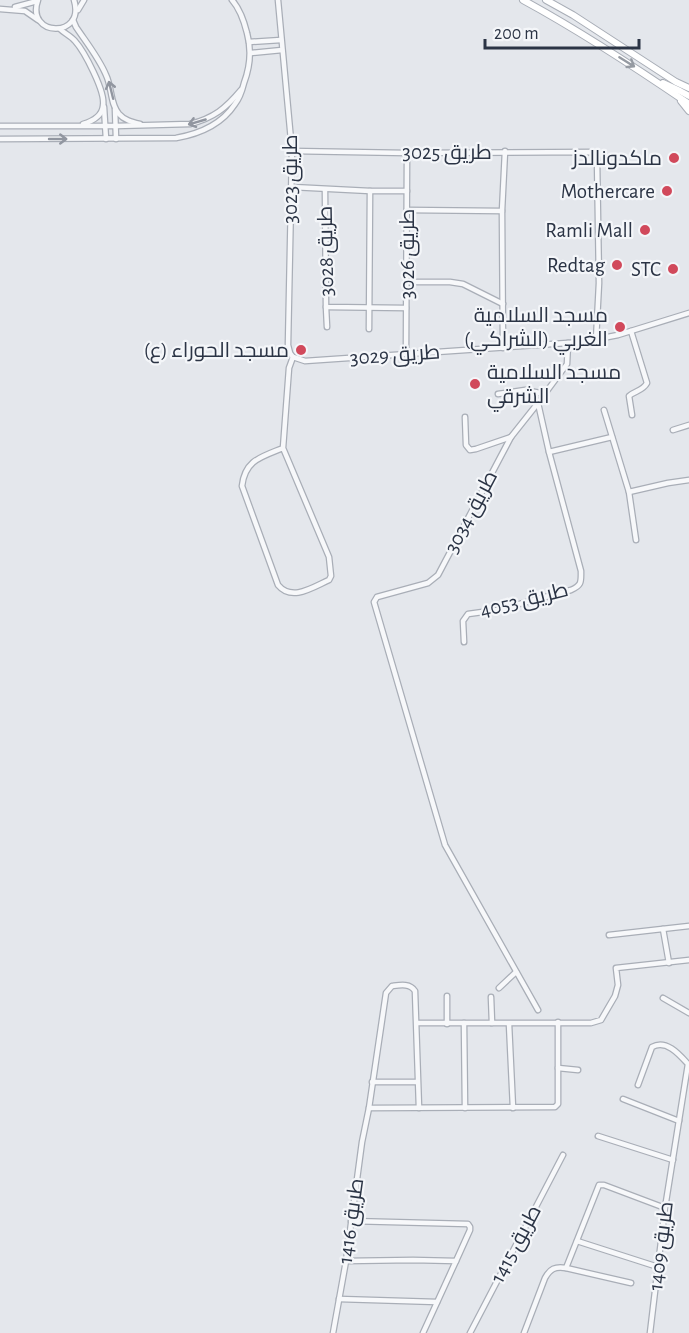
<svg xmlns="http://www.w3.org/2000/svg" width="689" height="1333" font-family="'Alegreya Sans',Cairo,sans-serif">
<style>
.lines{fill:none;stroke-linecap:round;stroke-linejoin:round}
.street-casing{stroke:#a9aeb7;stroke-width:7}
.secondary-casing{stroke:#a9aeb7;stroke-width:8}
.street{stroke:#f7f8fa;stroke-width:4.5}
.secondary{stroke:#fff;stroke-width:6}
.oneway{stroke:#959aa2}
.oneway2{stroke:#9196a0}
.poi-dot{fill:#d1495b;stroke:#f4f6f9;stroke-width:2}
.labels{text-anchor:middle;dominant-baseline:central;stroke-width:4.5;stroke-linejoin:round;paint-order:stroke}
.street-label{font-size:21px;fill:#2b3445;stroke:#f4f6f9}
.poi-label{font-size:21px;fill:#2b3445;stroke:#f4f6f9;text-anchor:end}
</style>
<rect width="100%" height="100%" fill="#e4e7ec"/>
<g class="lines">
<defs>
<g id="street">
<path d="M38,0C25,37 86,39 74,0"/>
<polyline points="278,0 292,151 288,345 290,353 293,357"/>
<polyline points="15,7 37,1"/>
<polyline points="0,9 25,11 38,20"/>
<polyline points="78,10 84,0"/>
<path d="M73,20L76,27C86,42 99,58 106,75C112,87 110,104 119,114C124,120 132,122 140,124"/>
<path d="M60,29C64,33 71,36 75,41C84,51 106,92 103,106C102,116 93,121 83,124"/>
<polyline points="249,42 281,40"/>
<polyline points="251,53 282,50"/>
<polyline points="104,107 106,139"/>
<polyline points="115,109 116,139"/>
<path d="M0,126H116L190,124C214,118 226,108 241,90"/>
<path d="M0,139L176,138C199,134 222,124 235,104C240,98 242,91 244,83C250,67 252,51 247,33C244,21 240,9 232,0"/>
<polyline points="292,151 407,153 595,152 597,158 599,283 596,340"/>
<polyline points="292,187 370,191 407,191"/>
<polyline points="325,190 326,307 406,308"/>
<polyline points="407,210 502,211"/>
<polyline points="407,282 450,282 463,284 503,304"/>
<polyline points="326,307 327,327"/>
<polyline points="369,329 370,191"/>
<path d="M631,331L647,383C643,391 634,391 629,396L632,415"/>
<polyline points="503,348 502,211 505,151"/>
<polyline points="406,354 407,153"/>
<polyline points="293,357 305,361 582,342 618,335 689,313"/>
<polyline points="498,394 525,390 545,394"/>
<polyline points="604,410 629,492 636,540"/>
<polyline points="465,417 466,445 470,450 476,449 511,437"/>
<polyline points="673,430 689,425"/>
<path d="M283,448C261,457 245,460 242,486L278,585C292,602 313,587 329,580L331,576L329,557L283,448L289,368L293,357"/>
<polyline points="549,452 612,437"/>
<polyline points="629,492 668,483 689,480"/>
<path d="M464,642L463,621L468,614L497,610L571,590C582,585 581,582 581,571L549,452L538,403"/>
<polyline points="663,929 669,963"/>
<polyline points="609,935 689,926"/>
<polyline points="499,988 516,972"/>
<polyline points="447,996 447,1024"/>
<polyline points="491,997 492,1023"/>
<polyline points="663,998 689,1013"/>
<polyline points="538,1010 445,845 374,602 377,597 428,583 438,575 511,437 538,403 567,364 568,343"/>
<polyline points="417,1023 591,1023 601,1020 615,996 618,985 616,968 689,960"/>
<polyline points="464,1023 465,1108"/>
<polyline points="509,1024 513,1108"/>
<polyline points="558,1068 578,1070"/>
<polyline points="372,1082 417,1082"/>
<path d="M638,1085L652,1047C666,1039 679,1054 688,1064L665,1208L650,1333"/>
<polyline points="623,1099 679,1121"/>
<polyline points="369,1108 555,1107 558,1104 558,1022"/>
<polyline points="598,1136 673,1160"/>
<polyline points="351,1221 468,1224 470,1227 470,1230 456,1261"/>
<polyline points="577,1241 658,1267"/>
<polyline points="346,1261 413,1260 456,1261 423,1333"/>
<polyline points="566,1268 599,1185 604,1185 665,1208"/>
<polyline points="339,1299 437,1302"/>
<path d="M333,1333L346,1261L362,1142L369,1108L386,993L392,986C400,985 410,983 415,991L419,1108"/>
<polyline points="470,1333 563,1155"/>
<path d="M524,1333L545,1278C550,1269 555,1266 566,1268L631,1283"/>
</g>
<g id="secondary">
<path d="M523,0C580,31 635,67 689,104"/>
<polyline points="546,0 573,15 676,82 689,88"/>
<polyline points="663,83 680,91 689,96"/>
<polyline points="681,101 689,111"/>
</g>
</defs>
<use href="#street" class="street-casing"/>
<use href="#secondary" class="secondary-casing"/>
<use href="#street" class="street"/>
<use href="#secondary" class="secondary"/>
</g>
<defs><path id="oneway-shaft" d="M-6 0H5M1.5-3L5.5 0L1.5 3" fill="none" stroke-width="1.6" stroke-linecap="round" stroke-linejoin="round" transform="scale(1.5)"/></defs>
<use class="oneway" href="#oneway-shaft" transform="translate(627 62) rotate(32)"/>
<g class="oneway2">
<use href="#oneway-shaft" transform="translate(111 90) rotate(-104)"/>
<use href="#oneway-shaft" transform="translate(197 122) rotate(164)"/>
<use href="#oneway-shaft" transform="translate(58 139)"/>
</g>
<g class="poi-dot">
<circle cx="674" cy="158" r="6"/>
<circle cx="667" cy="191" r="6"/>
<circle cx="645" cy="230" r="6"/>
<circle cx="617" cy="265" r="6"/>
<circle cx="673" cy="269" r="6"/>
<circle cx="620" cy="327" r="6"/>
<circle cx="301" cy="350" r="6"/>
<circle cx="475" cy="384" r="6"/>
</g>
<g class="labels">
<g class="street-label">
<text x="447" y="152">طريق 3025</text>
<text transform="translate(290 179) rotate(-90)">طريق 3023</text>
<text transform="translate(326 251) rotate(-91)">طريق 3028</text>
<text transform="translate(407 254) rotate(-90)">طريق 3026</text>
<text transform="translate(395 355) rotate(-4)">طريق 3029</text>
<text transform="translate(471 512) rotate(-62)">طريق 3034</text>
<text transform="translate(524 600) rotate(-14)">طريق 4053</text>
<text transform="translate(351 1221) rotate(-82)">طريق 1416</text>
<text transform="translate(516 1244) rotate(-62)">طريق 1415</text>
<text transform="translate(661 1246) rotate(-83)">طريق 1409</text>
</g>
<g class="poi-label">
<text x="662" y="158">ماكدونالدز</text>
<text x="655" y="191">Mothercare</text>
<text x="633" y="230">Ramli Mall</text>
<text x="605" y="265">Redtag</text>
<text x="661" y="269">STC</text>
<text x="608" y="315">مسجد السلامية<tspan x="608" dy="24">الغربي (الشراكي)</tspan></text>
<text x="289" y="350">مسجد الحوراء (ع)</text>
<text x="487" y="372" text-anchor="start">مسجد السلامية<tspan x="487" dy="24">الشرقي</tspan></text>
</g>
</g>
<path d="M485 39v9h154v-9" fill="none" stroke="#2b3445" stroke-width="3"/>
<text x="494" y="39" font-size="18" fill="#2b3445" stroke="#f4f6f9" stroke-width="4.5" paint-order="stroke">200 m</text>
</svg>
